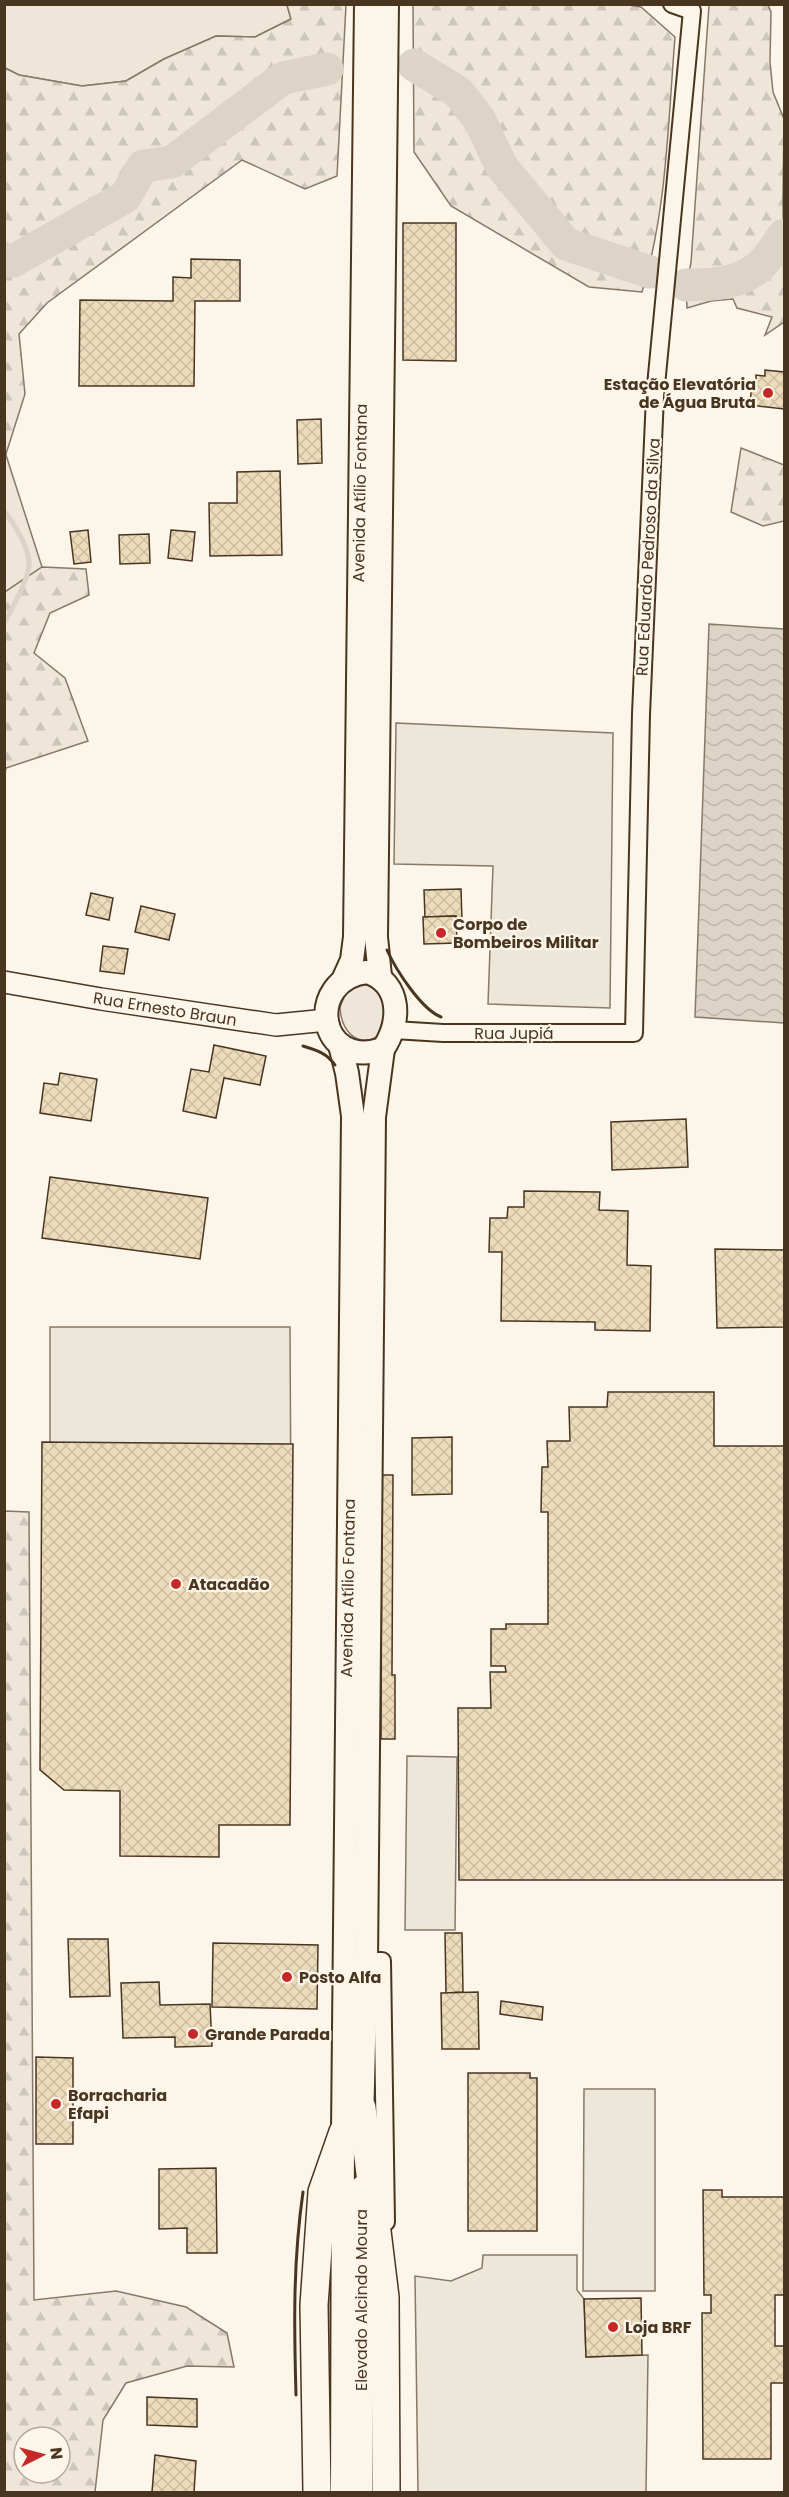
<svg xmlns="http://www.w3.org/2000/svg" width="789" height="2497" font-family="Poppins,sans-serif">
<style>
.grass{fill:#ede6d9;stroke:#887966;stroke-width:1.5}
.forest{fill:url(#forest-firs);stroke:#887966;stroke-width:1.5;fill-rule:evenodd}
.parking{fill:#ede7d9;stroke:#887966;stroke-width:1.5}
.water{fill:url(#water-waves);stroke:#887966;stroke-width:1.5}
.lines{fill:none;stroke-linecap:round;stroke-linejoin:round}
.stream{stroke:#dcd4c6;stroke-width:5}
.river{stroke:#dcd4c6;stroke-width:33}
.building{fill:url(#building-cross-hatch);stroke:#4a3520;stroke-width:1.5}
.minor-casing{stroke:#4a3520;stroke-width:20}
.tertiary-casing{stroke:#4a3520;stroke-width:24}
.secondary-casing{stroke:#4a3520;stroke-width:26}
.trunk-casing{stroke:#4a3520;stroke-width:30}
.minor{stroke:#fbf6e9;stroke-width:16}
.tertiary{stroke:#fbf6e9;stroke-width:21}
.secondary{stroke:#fbf6e9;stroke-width:22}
.trunk{stroke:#fbf6e9;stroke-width:27}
.wall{stroke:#4a3520;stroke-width:3}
.poi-dot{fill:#c62828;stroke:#fbf6e9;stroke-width:2}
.labels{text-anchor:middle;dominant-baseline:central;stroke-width:4.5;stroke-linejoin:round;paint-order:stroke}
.poi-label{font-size:16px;font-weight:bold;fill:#4a3520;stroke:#fbf6e9;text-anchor:start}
.street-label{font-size:16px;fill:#4a3520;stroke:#fbf6e9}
</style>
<defs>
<pattern id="forest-firs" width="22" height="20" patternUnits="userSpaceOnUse" patternTransform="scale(1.5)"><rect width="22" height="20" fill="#ede6d9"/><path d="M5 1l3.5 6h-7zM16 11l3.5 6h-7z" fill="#cdc6ba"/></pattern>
<pattern id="water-waves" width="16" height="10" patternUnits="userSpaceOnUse" patternTransform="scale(1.5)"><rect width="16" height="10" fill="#dcd4c6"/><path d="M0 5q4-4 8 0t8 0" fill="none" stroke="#beb7aa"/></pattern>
<pattern id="building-cross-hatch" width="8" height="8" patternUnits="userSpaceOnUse" patternTransform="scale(1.5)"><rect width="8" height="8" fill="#ecdcbc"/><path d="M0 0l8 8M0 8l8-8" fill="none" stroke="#ccbda1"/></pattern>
</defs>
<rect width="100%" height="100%" fill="#fbf6e9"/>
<g class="grass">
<polygon points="5,5 287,5 291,19 255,37 216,36 164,59 126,81 82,86 19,75 5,68"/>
<polygon points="6,455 42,567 5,592 4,457"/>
<path d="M367,982L381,995L384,1004L385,1015L377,1037C355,1048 341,1029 340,1007L348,988Z"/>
</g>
<g class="forest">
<polygon points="287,5 346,5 337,176 305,189 242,160 47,303 19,334 25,394 5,457 5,68 19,75 82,86 126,81 164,59 216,36 255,37 291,19"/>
<path d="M413,5H630L641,7L675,37C668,123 667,210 642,292L589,287L451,206L414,152Z"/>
<polygon points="709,5 768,5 771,12 770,62 773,92 784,119 783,199 784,322 765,335 772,317 737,308 733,299 711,301 687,308 686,285 691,263"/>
<polygon points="741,448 784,465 784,521 763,526 731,512"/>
<polygon points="42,567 86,569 89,595 50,613 34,653 65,678 88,741 6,768 5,774 5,592"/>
<path d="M5,1511L29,1512L34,2300L116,2291L186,2307L227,2333L234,2367L187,2366L126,2383L103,2420L95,2492H5ZM24,2437H60V2473H24Z"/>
</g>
<g class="parking">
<polygon points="396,723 613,733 610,1008 488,1004 493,866 394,864"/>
<polygon points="50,1327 290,1327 291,1519 50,1519"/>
<polygon points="407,1756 457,1757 455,1930 405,1930"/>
<polygon points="584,2089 655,2089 655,2291 583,2291"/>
<polygon points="483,2255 577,2255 577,2290 584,2299 586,2357 648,2355 646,2492 418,2492 415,2276 451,2281 482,2268"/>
</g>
<polygon class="water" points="709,624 784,629 784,1023 695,1017"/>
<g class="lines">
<path class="stream" d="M4,511C14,523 28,546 29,562C31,575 11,611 4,623"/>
<g class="river">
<polyline points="414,65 458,92 479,119 502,167 566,244 650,272"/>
<polyline points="4,260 13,261 125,197 143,166 172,162 283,78 327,69"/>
<path d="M686,285C713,285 740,284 761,265C770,257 777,244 784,235"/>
</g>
</g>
<g class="building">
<polygon points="403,223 456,223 456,361 403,360"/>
<polygon points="191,259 240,260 240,301 195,301 194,386 79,386 80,300 173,301 173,277 191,278"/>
<polygon points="765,370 784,372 784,409 750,405 752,381 756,381 756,375 765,376"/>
<polygon points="321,419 322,463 298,464 297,420"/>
<polygon points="280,471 282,555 210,556 209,503 237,503 237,472"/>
<polygon points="88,530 91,562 74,564 70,532"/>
<polygon points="171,530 195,532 192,561 168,558"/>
<polygon points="149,534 150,563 120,564 119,535"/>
<polygon points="461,889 462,921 456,922 456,916 425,917 424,890"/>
<polygon points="91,893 113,898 109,920 86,915"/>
<polygon points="141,906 175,914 169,940 135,932"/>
<polygon points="456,916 457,943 424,944 423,917"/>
<polygon points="103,946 128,949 124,974 100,971"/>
<polygon points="214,1045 266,1056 260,1085 224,1078 216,1118 183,1111 191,1069 209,1072"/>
<polygon points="60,1073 97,1079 91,1121 40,1113 44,1083 58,1085"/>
<polygon points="686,1119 688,1167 612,1170 611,1122"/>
<polygon points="50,1177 208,1198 200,1259 42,1238"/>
<polygon points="524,1191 600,1192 599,1210 628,1211 627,1265 651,1266 650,1331 595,1330 595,1322 501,1321 502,1252 489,1252 490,1218 507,1218 508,1207 524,1207"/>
<polygon points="715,1249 784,1250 784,1327 717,1328"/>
<polygon points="608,1392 714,1392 714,1446 784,1446 784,1880 459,1880 458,1708 491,1708 490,1672 506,1672 505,1666 491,1666 491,1629 506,1629 506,1624 548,1624 548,1512 541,1512 542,1467 548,1467 547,1441 570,1441 569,1407 607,1407"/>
<polygon points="452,1437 452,1494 412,1495 412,1438"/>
<polygon points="42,1442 293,1444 290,1825 219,1825 219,1857 120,1856 120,1791 64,1790 40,1770"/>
<polygon points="382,1475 393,1475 392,1675 395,1675 395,1739 381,1739"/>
<polygon points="445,1933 462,1933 463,1992 446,1993"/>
<polygon points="68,1939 108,1939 110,1996 70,1997"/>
<polygon points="213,1943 318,1945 317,2009 212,2007"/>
<polygon points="159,1982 160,2005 210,2004 212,2046 175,2047 175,2037 123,2038 121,1983"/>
<polygon points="478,1992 479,2049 442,2049 441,1993"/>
<polygon points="501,2001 543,2007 542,2020 500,2014"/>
<polygon points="36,2057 73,2058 73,2144 36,2144"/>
<polygon points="468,2073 530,2073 530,2078 537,2078 537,2231 468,2231"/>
<polygon points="216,2168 217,2253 187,2253 187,2228 159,2229 159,2169"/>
<polygon points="703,2190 722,2190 722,2197 784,2197 784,2295 775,2295 775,2346 784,2346 784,2383 771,2383 771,2459 703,2459 702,2313 711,2313 711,2295 704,2295"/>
<polygon points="641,2298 642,2355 586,2357 584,2299"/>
<polygon points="147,2397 197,2399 197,2427 147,2425"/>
<polygon points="155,2455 196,2461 194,2492 152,2492"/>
</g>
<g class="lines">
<defs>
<g id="minor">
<polyline points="394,1030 443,1033 634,1033 641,714 655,396 692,11 672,4"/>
<polyline points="366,1961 382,1961 386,2222"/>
</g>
<polyline id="tertiary" points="4,982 101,999 276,1025 327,1020"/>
<g id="secondary">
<path d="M367,972C402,983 401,1023 383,1049C317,1071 305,979 367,972Z"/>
<polyline points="380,976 376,937 387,4"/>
<polyline points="343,980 352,960 355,937 366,4"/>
<polyline points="340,1045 347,1073 353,1116 343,2132 342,2492"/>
<polyline points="362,2124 366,1961 374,1117 383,1049"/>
<polyline points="361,2492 362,2187"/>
</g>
<g id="trunk">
<polyline points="362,2108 385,2297 386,2492"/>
<polyline points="317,2492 314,2305 322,2192 343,2132"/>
</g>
</defs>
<use href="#minor" class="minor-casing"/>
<use href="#tertiary" class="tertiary-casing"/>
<use href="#secondary" class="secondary-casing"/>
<use href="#trunk" class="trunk-casing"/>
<use href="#minor" class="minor"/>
<use href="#tertiary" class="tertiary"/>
<use href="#secondary" class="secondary"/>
<use href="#trunk" class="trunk"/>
<g class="wall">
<path d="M387,950C396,970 421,1009 441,1017"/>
<path d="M303,1046C316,1050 327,1053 335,1065"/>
<path d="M296,2395C294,2325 293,2262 303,2192"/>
</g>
</g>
<g class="poi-dot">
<circle cx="768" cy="393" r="6"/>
<circle cx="441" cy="933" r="6"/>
<circle cx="176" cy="1584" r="6"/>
<circle cx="287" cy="1977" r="6"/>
<circle cx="193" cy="2034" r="6"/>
<circle cx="56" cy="2104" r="6"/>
<circle cx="613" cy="2327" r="6"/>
</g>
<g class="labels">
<g class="poi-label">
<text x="756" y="384" text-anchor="end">Estação Elevatória<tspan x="756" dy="18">de Água Bruta</tspan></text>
<text x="453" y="924">Corpo de<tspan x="453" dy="18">Bombeiros Militar</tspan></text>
<text x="188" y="1584">Atacadão</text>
<text x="299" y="1977">Posto Alfa</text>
<text x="205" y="2034">Grande Parada</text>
<text x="68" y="2095">Borracharia<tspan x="68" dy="18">Efapi</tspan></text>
<text x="625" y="2327">Loja BRF</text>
</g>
<g class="street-label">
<text transform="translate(360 493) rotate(-89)">Avenida Atílio Fontana</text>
<text transform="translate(648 557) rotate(-87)">Rua Eduardo Pedroso da Silva</text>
<text transform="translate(165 1009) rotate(9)">Rua Ernesto Braun</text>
<text x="514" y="1033">Rua Jupiá</text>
<text transform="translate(348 1588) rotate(-89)">Avenida Atílio Fontana</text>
<text transform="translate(361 2300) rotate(-90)">Elevado Alcindo Moura</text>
</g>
</g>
<rect width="789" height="2497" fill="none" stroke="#4a3520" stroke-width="12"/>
<g transform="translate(42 2455) rotate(84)"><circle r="28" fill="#fbf6e9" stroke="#b4a999" stroke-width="1.5"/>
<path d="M0-4.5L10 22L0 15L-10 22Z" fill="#c62828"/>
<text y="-9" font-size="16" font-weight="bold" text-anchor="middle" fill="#4a3520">N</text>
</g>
</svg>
